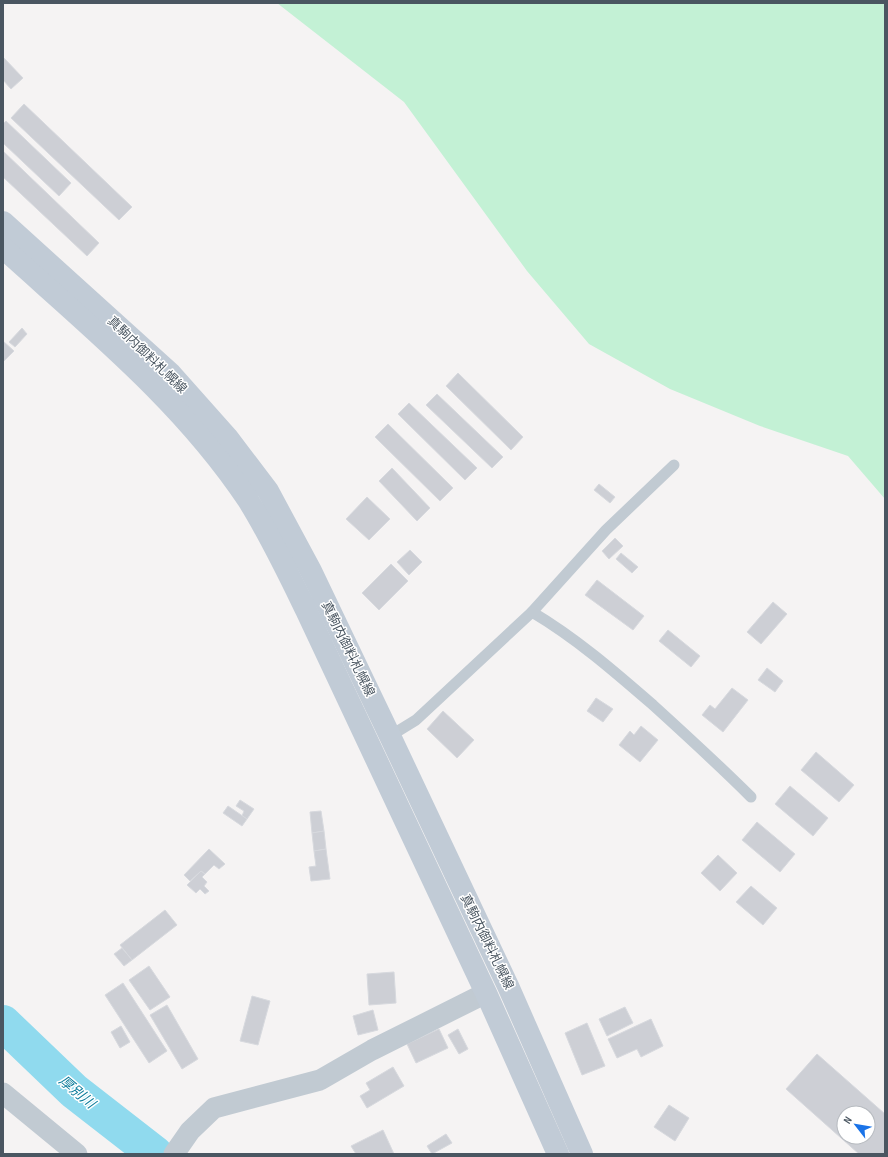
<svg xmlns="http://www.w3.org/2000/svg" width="888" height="1157" font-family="'Sofia Sans Condensed','Noto Sans JP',sans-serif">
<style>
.green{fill:#c3f1d5}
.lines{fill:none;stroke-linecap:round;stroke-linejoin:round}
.river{stroke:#90daee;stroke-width:36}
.building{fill:#cdcfd5;stroke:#d7d9de;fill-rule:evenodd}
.lane{stroke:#c1cad2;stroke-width:11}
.street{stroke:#c1cad2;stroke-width:21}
.secondary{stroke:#c1cbd6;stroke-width:22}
.labels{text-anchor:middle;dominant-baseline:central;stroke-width:3;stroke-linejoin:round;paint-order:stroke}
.street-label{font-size:13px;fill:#4a5661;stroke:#fff}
.water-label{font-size:14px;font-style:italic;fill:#0c7c9b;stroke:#fff}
</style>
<rect width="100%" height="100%" fill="#f5f3f3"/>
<polygon class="green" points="277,3 885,3 885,499 848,456 760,426 670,389 589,344 527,271 404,102"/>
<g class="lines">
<polyline class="river" points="3,1023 74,1091 155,1154"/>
</g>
<g class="building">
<polygon points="3,57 23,78 11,89 3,80"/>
<polygon points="24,104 132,207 119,220 11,118"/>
<polygon points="6,121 71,183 59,196 3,143 3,124"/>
<polygon points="3,151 99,243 87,256 3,177"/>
<polygon points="22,328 27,334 15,347 9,342"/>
<polygon points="3,341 14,351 3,362"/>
<polygon points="458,373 523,437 511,450 446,386"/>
<polygon points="437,394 503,457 492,468 426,405"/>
<polygon points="409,403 477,468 465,480 398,414"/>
<polygon points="388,424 453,488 440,501 375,437"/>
<polygon points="392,468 430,508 417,521 379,481"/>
<polygon points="599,484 615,497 610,503 594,490"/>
<polygon points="367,497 390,519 369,540 346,519"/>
<polygon points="615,538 623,546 609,559 602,551"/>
<polygon points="410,550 422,562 409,575 397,562"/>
<polygon points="621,553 638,567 632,573 616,559"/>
<polygon points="391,564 408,581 379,610 362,593"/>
<polygon points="597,580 644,616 633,630 585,595"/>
<polygon points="773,602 787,614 761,644 747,632"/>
<polygon points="668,630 700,656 691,667 659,641"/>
<polygon points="767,668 783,681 775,692 758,680"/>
<polygon points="732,688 748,700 723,732 702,715 710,705 715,709"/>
<polygon points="596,698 613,709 603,722 587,711"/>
<polygon points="443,711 474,740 457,758 427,729"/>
<polygon points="641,726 658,740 640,762 619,745 630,731 634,735"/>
<polygon points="816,752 854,785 839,802 801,770"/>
<polygon points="790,786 828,818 813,836 775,804"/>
<polygon points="240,800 254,809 247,819 242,816 244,811 236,806"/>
<polygon points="228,806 247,819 242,826 223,813"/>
<polygon points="321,811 324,831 312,833 310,812"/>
<polygon points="757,822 795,854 780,872 742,840"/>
<polygon points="324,831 326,849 314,851 312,833"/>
<polygon points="209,849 225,864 219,869 214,865 205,874 201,871 190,881 184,875"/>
<polygon points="326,849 330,879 311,881 309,867 316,866 314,851"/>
<polygon points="718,855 737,873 720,891 701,873"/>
<polygon points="201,871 205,874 202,877 207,882 204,886 209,891 205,894 200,889 196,893 187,885"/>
<polygon points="751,886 777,908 763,925 736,902"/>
<polygon points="165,910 177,925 132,960 120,945"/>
<polygon points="122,948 132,960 124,966 114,954"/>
<polygon points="149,966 170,997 150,1010 129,980"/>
<polygon points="394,972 396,1003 369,1005 367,974"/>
<polygon points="123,983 167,1051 149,1063 105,995"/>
<polygon points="252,996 270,1001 258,1045 240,1041"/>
<polygon points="167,1005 198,1059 182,1069 150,1015"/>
<polygon points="625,1007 633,1023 607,1036 599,1019"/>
<polygon points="373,1010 378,1030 358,1035 353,1016"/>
<polygon points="651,1019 663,1046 641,1057 637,1049 617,1058 608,1039"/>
<polygon points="587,1023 605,1066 582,1075 565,1033"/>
<polygon points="121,1026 130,1042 120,1048 111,1032"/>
<polygon points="439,1029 448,1048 416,1063 407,1044"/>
<polygon points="458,1029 468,1049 459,1054 448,1035"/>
<path d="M817,1054L885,1114V1154H859L786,1089ZM844,1113H868V1137H844Z"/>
<polygon points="393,1067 404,1086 367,1108 360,1096 370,1090 366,1083"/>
<polygon points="669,1105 689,1118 675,1141 654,1127"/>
<polygon points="383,1130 394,1154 356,1154 351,1146"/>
<polygon points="446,1134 452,1143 432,1154 427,1146"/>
</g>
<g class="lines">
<g class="lane">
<polyline points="532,612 606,530 674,465"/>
<path d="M390,736L416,720L532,612C576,638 615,672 653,705C686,735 719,765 751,797"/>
</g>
<g class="street">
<polyline points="3,1093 77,1154"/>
<polyline points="174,1154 190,1131 214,1108 320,1080 372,1050 486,993"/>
</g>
<g class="secondary">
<polyline points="3,222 171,374 227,437 268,491 311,571 390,736 508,986 582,1154"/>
<path d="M3,248C89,326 183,402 248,500C270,535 288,573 306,610L486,993L558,1154"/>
</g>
</g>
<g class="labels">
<g class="street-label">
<text transform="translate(147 355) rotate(44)">真駒内御料札幌線</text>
<text transform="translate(348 649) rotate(64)">真駒内御料札幌線</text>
<text transform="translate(487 942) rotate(64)">真駒内御料札幌線</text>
</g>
<g class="water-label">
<text transform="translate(77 1092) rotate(40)">厚別川</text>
</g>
</g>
<rect width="888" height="1157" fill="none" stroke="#4a5661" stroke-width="8"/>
<g transform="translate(856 1125) rotate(301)"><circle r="19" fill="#ffffff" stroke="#b7bbc0"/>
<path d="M0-3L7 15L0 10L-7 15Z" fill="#1a73e8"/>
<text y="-6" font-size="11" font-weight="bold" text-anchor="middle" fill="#4a5661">N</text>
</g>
</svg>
